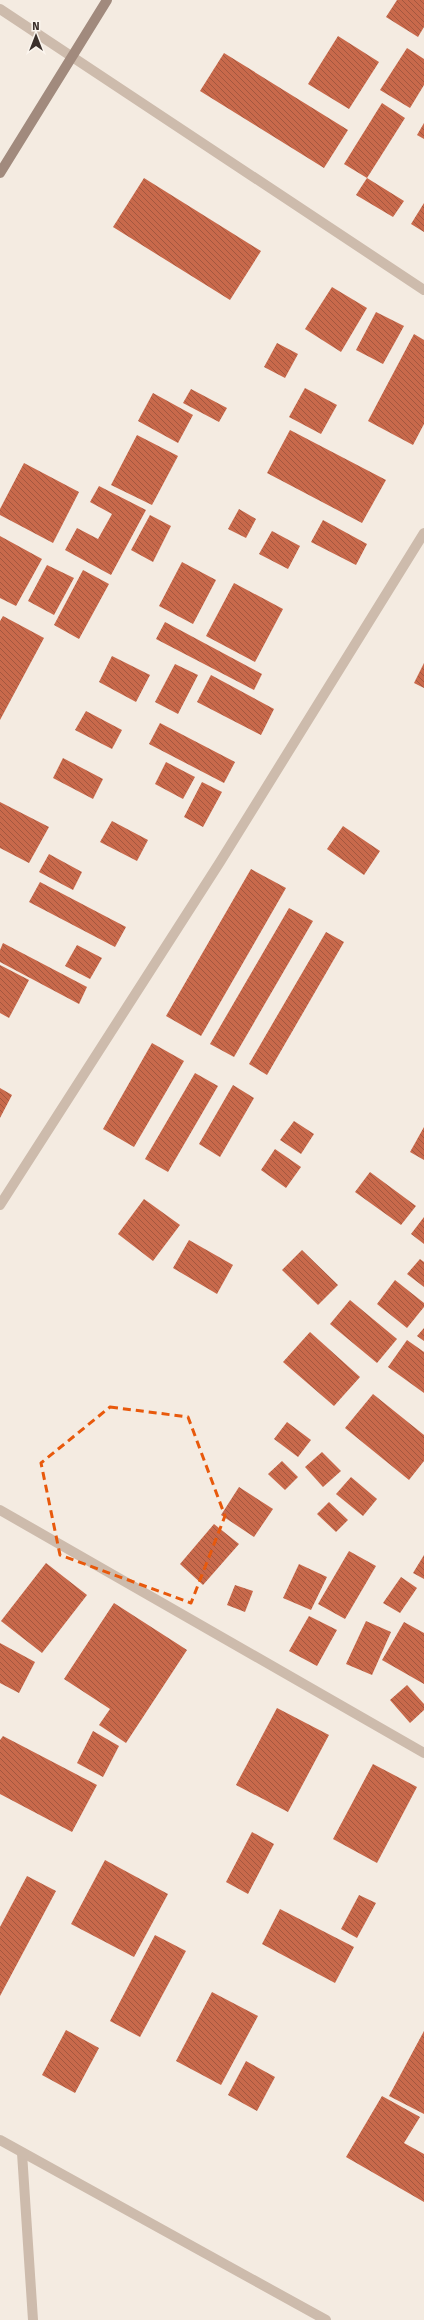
<svg xmlns="http://www.w3.org/2000/svg" width="424" height="2320" font-family="'Fira Sans',sans-serif">
<style>
.building{fill:url(#building-back-hatch)}
.lines{fill:none;stroke-linecap:round;stroke-linejoin:round}
.minor{stroke:#cdbbac;stroke-width:10}
.tertiary{stroke:#cdbbac;stroke-width:10}
.secondary{stroke:#a18a7d;stroke-width:10}
.marked{fill:none;stroke:#e8590c;stroke-width:3;stroke-dasharray:8 5;stroke-linejoin:round}
</style>
<defs>
<pattern id="building-back-hatch" width="6" height="6" patternUnits="userSpaceOnUse"><rect width="6" height="6" fill="#c8694b"/><path d="M-1 5l2 2M0 0l6 6M5-1l2 2" fill="none" stroke="#a4573f"/></pattern>
</defs>
<rect width="100%" height="100%" fill="#f4ebe1"/>
<g class="building">
<polygon points="397,0 424,0 424,27 418,37 386,17"/>
<polygon points="338,36 379,62 349,109 308,84"/>
<polygon points="407,48 424,59 424,85 410,108 380,90"/>
<polygon points="224,53 348,130 324,168 200,91"/>
<polygon points="382,103 405,118 367,178 344,164"/>
<polygon points="424,123 424,139 417,135"/>
<polygon points="144,178 261,251 230,300 113,227"/>
<polygon points="367,178 404,201 393,217 356,195"/>
<polygon points="424,203 424,232 411,224"/>
<polygon points="332,287 367,308 341,352 305,329"/>
<polygon points="376,312 404,326 383,364 356,350"/>
<polygon points="414,334 424,340 424,424 413,445 368,421"/>
<polygon points="277,343 298,354 285,378 264,367"/>
<polygon points="305,388 337,405 321,434 289,417"/>
<polygon points="191,389 227,408 219,422 183,403"/>
<polygon points="153,393 193,415 178,443 138,421"/>
<polygon points="290,430 386,480 362,523 267,473"/>
<polygon points="137,435 178,456 152,505 111,485"/>
<polygon points="24,463 79,492 53,543 0,515 0,509"/>
<polygon points="99,486 146,510 111,575 65,550 77,528 98,539 112,514 90,502"/>
<polygon points="239,509 256,519 246,538 228,529"/>
<polygon points="150,515 171,526 153,562 131,550"/>
<polygon points="323,520 367,544 356,565 311,542"/>
<polygon points="272,531 300,546 288,569 259,554"/>
<polygon points="0,536 42,559 16,606 0,598"/>
<polygon points="182,562 216,580 193,624 159,606"/>
<polygon points="47,565 74,578 54,615 28,601"/>
<polygon points="83,570 109,584 79,639 54,625"/>
<polygon points="234,583 283,609 255,662 206,636"/>
<polygon points="3,616 44,638 0,720 0,621"/>
<polygon points="165,622 262,674 254,690 156,639"/>
<polygon points="112,656 150,675 136,702 99,682"/>
<polygon points="424,663 424,688 414,683"/>
<polygon points="175,664 198,675 178,714 155,702"/>
<polygon points="211,675 274,709 261,735 197,702"/>
<polygon points="86,711 122,730 112,749 75,730"/>
<polygon points="160,723 235,762 224,783 149,744"/>
<polygon points="63,758 103,779 93,799 53,778"/>
<polygon points="166,762 195,777 183,799 155,784"/>
<polygon points="202,782 222,792 203,827 184,817"/>
<polygon points="0,802 49,827 29,863 0,848"/>
<polygon points="112,821 148,840 137,861 100,842"/>
<polygon points="343,826 380,851 364,875 327,849"/>
<polygon points="49,854 82,872 73,890 39,872"/>
<polygon points="251,869 286,888 201,1036 166,1016"/>
<polygon points="40,882 126,927 115,947 29,902"/>
<polygon points="289,908 313,921 234,1057 210,1044"/>
<polygon points="326,932 344,942 267,1075 249,1064"/>
<polygon points="3,943 87,987 79,1004 0,962 0,950"/>
<polygon points="77,945 102,958 90,979 65,966"/>
<polygon points="0,965 29,980 9,1018 0,1013"/>
<polygon points="152,1043 184,1061 134,1147 103,1129"/>
<polygon points="195,1073 218,1086 168,1172 145,1159"/>
<polygon points="233,1085 254,1098 220,1157 199,1144"/>
<polygon points="0,1088 12,1095 0,1118"/>
<polygon points="294,1121 314,1134 301,1154 280,1140"/>
<polygon points="424,1127 424,1160 410,1152"/>
<polygon points="275,1149 301,1167 286,1188 261,1170"/>
<polygon points="370,1172 416,1206 401,1225 355,1192"/>
<polygon points="144,1199 180,1225 153,1261 118,1234"/>
<polygon points="424,1217 424,1244 411,1234"/>
<polygon points="189,1240 233,1265 217,1294 173,1268"/>
<polygon points="302,1250 338,1285 318,1305 282,1270"/>
<polygon points="420,1259 424,1262 424,1287 407,1274"/>
<polygon points="395,1280 424,1303 424,1307 407,1328 377,1304"/>
<polygon points="350,1300 397,1339 377,1363 330,1324"/>
<polygon points="424,1328 424,1341 417,1336"/>
<polygon points="310,1332 360,1377 334,1406 283,1362"/>
<polygon points="407,1340 424,1352 424,1393 388,1367"/>
<polygon points="373,1394 424,1435 424,1461 409,1480 345,1428"/>
<polygon points="287,1422 311,1440 298,1457 274,1439"/>
<polygon points="322,1452 341,1471 323,1487 305,1467"/>
<polygon points="282,1461 298,1477 285,1490 268,1474"/>
<polygon points="351,1477 377,1499 363,1516 336,1494"/>
<polygon points="239,1487 273,1509 254,1537 221,1515"/>
<polygon points="329,1502 348,1520 336,1532 317,1514"/>
<polygon points="214,1524 239,1544 203,1585 180,1564"/>
<polygon points="349,1551 376,1566 345,1619 318,1604"/>
<polygon points="424,1555 424,1579 413,1573"/>
<polygon points="46,1563 87,1595 42,1653 1,1621"/>
<polygon points="299,1564 327,1577 311,1610 283,1598"/>
<polygon points="401,1577 417,1588 400,1613 383,1603"/>
<polygon points="235,1585 253,1591 245,1612 227,1605"/>
<polygon points="114,1603 187,1650 126,1743 99,1725 110,1709 64,1679"/>
<polygon points="309,1616 337,1630 317,1666 289,1651"/>
<polygon points="366,1621 391,1632 372,1675 346,1664"/>
<polygon points="404,1622 424,1633 424,1684 382,1660"/>
<polygon points="0,1643 35,1662 19,1693 0,1683"/>
<polygon points="407,1685 424,1704 424,1710 410,1723 390,1700"/>
<polygon points="277,1708 329,1735 288,1812 236,1785"/>
<polygon points="93,1731 119,1746 103,1777 77,1763"/>
<polygon points="3,1736 97,1785 72,1832 0,1794 0,1740"/>
<polygon points="373,1764 417,1787 377,1863 333,1839"/>
<polygon points="252,1832 274,1844 248,1894 226,1882"/>
<polygon points="105,1860 168,1894 134,1957 71,1924"/>
<polygon points="27,1876 56,1891 0,1996 0,1927"/>
<polygon points="359,1895 376,1903 357,1938 341,1929"/>
<polygon points="280,1909 354,1947 335,1983 262,1944"/>
<polygon points="155,1935 186,1951 140,2037 110,2021"/>
<polygon points="212,1992 258,2016 221,2085 176,2061"/>
<polygon points="66,2030 99,2048 75,2093 42,2075"/>
<polygon points="424,2031 424,2114 389,2096"/>
<polygon points="246,2061 275,2077 257,2111 228,2095"/>
<polygon points="382,2096 420,2117 404,2143 424,2154 424,2202 346,2157"/>
</g>
<g class="lines">
<g class="minor">
<polyline points="0,9 424,290"/>
<polyline points="0,1205 220,862 424,533"/>
<polyline points="0,1510 424,1753"/>
<polyline points="22,2153 33,2320"/>
</g>
<polyline class="tertiary" points="0,2140 326,2320"/>
<polyline class="secondary" points="0,173 107,0"/>
</g>
<path class="marked" d="M110,1407L188,1417L225,1516L191,1603L60,1555L41,1463Z"/>
<g transform="translate(36 36)" stroke="#fbf5ee" stroke-width="3" paint-order="stroke">
<path d="M0-3L7 15L0 10L-7 15Z" fill="#3b302b"/>
<text y="-6" font-size="11" font-weight="bold" text-anchor="middle" fill="#3b302b">N</text>
</g>
</svg>
